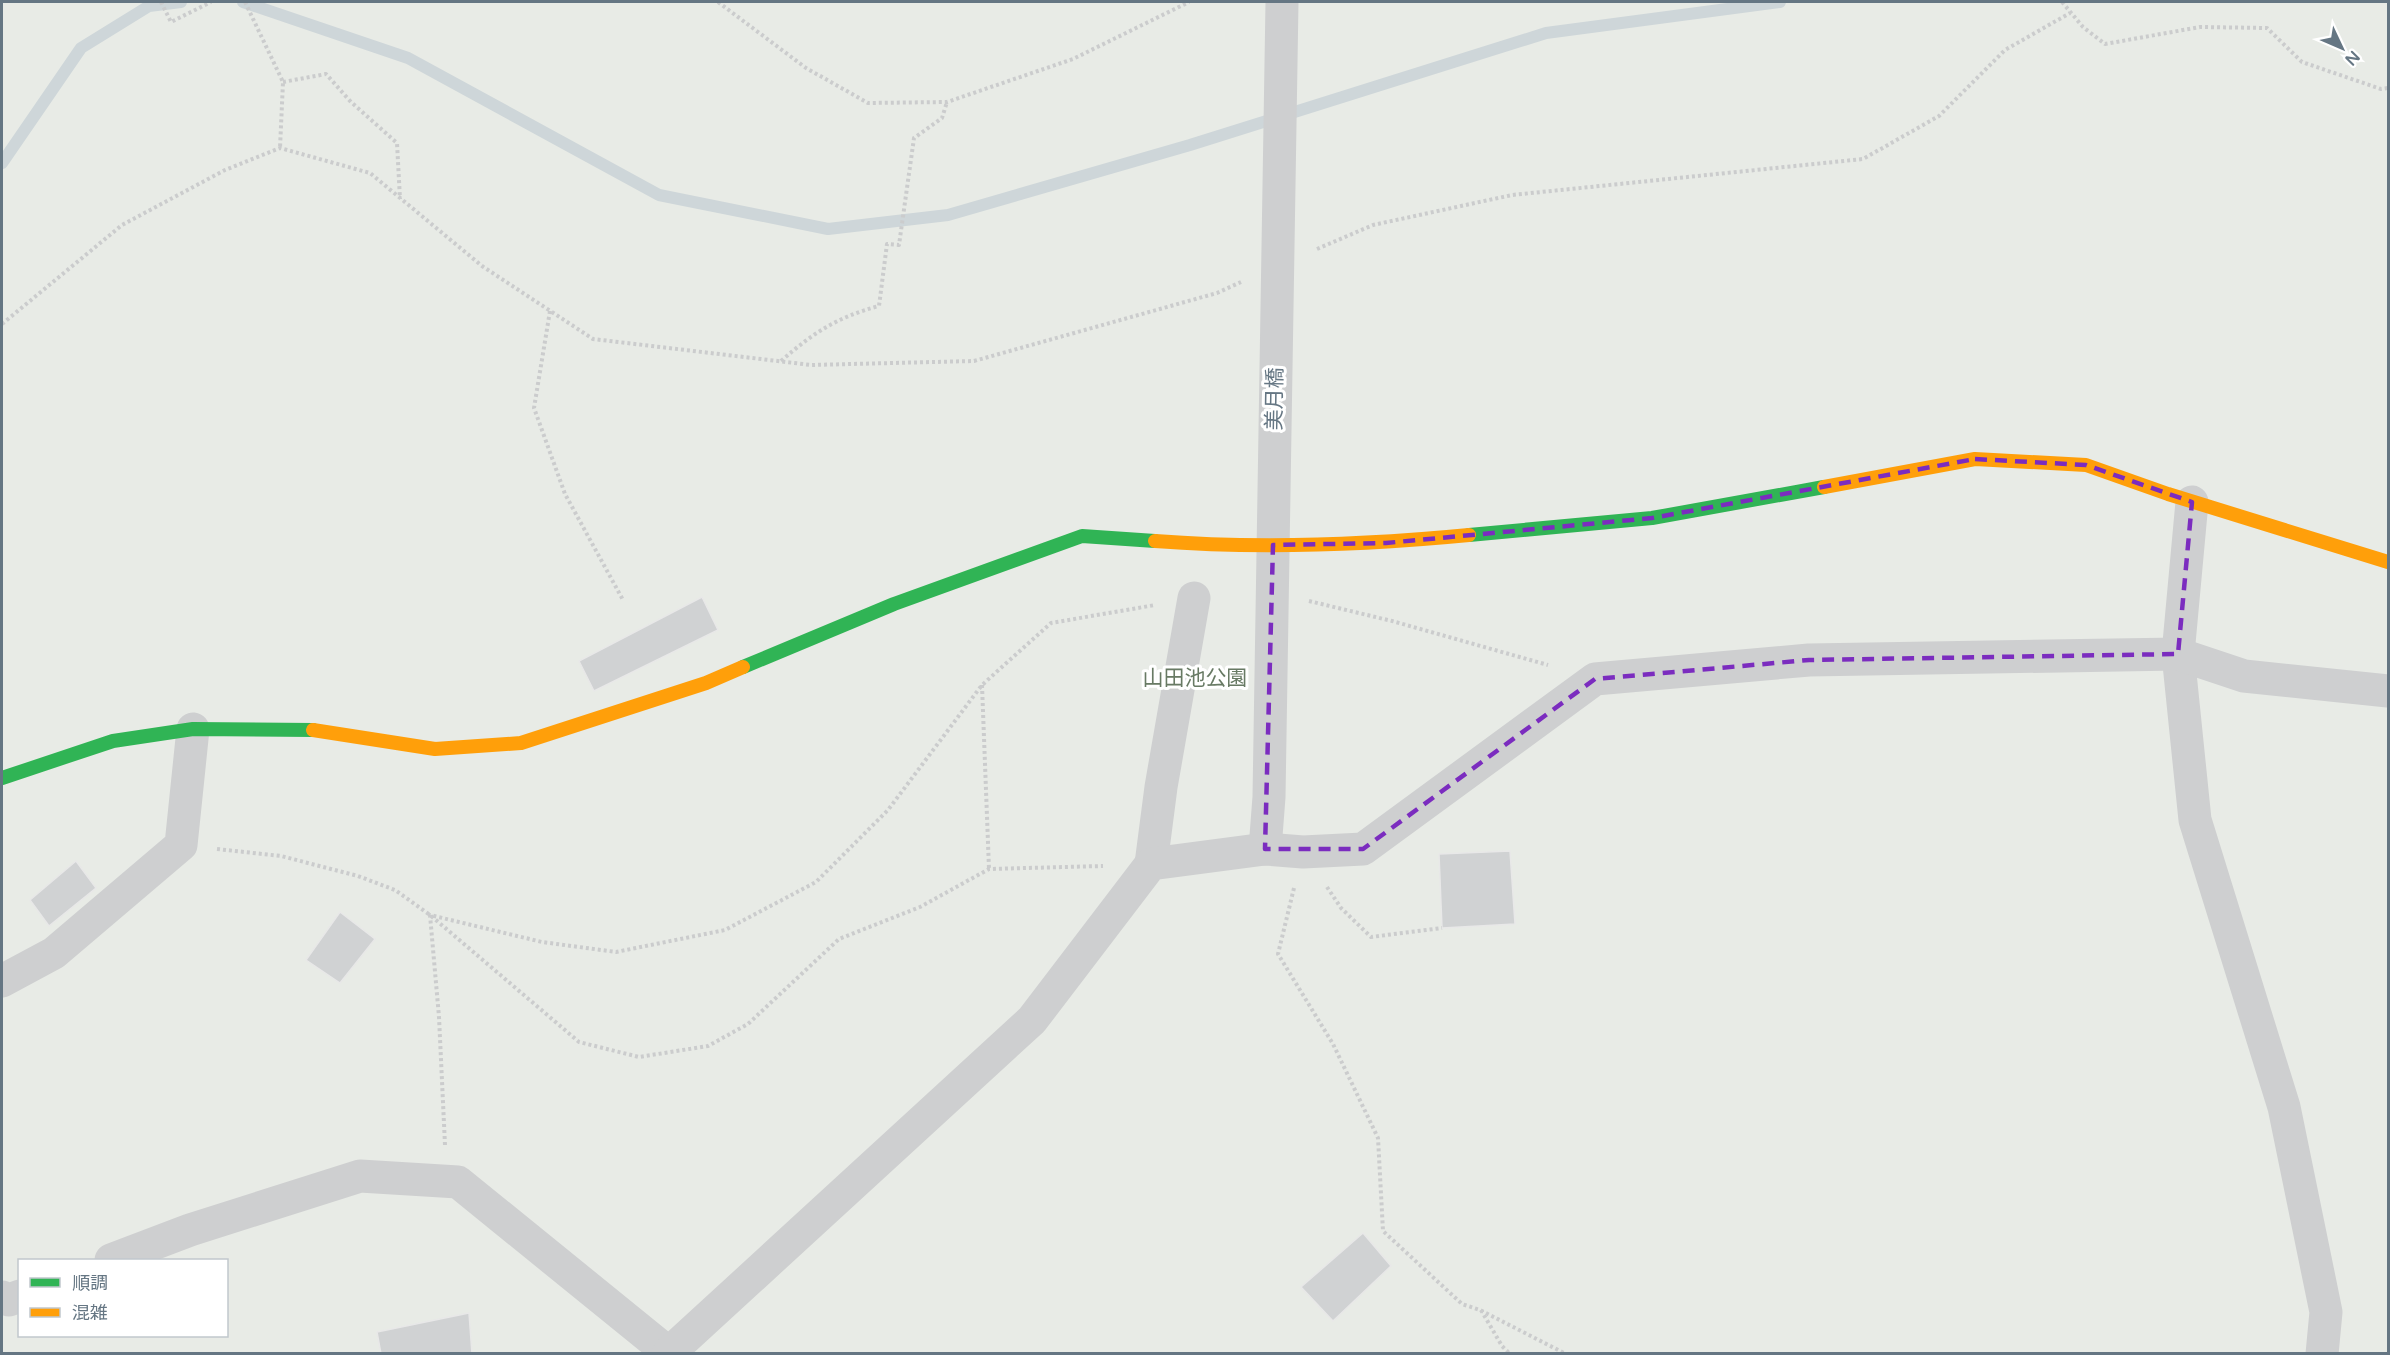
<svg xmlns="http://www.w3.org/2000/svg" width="2390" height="1355" font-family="'Varela Round','Noto Sans JP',sans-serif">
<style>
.green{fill:#e8ebe6;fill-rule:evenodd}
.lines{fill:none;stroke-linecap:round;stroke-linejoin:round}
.stream{stroke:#ced6d9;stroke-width:12}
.building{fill:#d0d2d3;stroke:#e8e8e8;stroke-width:1.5}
.path{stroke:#cbcccd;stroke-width:4;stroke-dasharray:3 3;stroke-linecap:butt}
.street{stroke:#cecfd0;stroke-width:33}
.fast{stroke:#30b455;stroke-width:14}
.slow{stroke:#ff9f0a;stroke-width:14}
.marked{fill:none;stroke:#7b2cbf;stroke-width:4.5;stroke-dasharray:12 8;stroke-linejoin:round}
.labels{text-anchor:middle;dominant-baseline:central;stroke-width:6;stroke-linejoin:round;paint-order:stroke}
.street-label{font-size:21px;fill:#657683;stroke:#fff}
.park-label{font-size:21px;fill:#687a64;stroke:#fff}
</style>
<rect width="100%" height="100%" fill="#f9f9f9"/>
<path class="green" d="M2,2H2388V1353L2,1354ZM20,1260H226V1336H20Z"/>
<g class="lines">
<g class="stream">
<polyline points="243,2 408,58 659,195 828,229 948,215 1190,145 1546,33 1780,2"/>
<polyline points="2,163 81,48 149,6 181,2"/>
</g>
</g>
<g class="building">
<polygon points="702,597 718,630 594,691 579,661"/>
<polygon points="1510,851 1515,924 1442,928 1439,854"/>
<polygon points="76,861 96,888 49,926 30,900"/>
<polygon points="340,912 375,939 340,983 306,960"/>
<polygon points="1363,1233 1391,1266 1333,1321 1301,1287"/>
<polygon points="469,1313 472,1354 381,1354 377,1332"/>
</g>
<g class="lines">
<g class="path">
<polyline points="161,2 171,22 211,2"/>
<polyline points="245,2 283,82 280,148"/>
<polyline points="718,2 806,68 868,103 947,102 1073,59 1189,2"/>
<polyline points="2062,2 2083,27 2105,44 2200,27 2267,28 2302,62 2381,89 2388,88"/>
<polyline points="283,82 326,74 351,102 397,143 400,199"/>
<polyline points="1317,249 1373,225 1512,195 1863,159 1939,116 2005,50 2070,13"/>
<polyline points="550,311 534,408 565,494 623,600"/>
<polyline points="2,324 122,225 225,170 280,148 370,173 482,266 593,339 811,365 974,361 1217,293 1241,282"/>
<path d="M781,361C813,333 837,317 879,306L887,244L899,245L914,138L942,118L947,102"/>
<polyline points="1309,601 1392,621 1548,665"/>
<polyline points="982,685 989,869"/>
<polyline points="217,849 281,856 358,876 395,890 430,915 579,1042 639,1057 708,1046 748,1024 839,939 920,907 989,869 1103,866"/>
<polyline points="1327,887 1341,908 1371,937 1442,928"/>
<polyline points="1294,888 1278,954 1333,1044 1378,1138 1383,1231 1462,1304 1480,1310 1566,1354"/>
<polyline points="445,1145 439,1017 430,915 542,942 616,952 725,930 816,882 888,810 982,685 1051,623 1155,605"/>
<polyline points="1481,1310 1502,1346 1510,1354"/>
</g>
<g class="street">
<polyline points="2192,502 2178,654 2195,820 2284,1107 2326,1312 2322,1354"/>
<polyline points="1265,849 1303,852 1363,849 1595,679 1809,660 2178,654 2244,676 2388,691"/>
<polyline points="1151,864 1161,787 1194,598"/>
<polyline points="2,981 54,953 181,845 193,729"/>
<polyline points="111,1260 190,1230 360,1176 458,1182 670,1354"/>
<polyline points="2,1297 9,1300 20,1296"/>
<polyline points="668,1354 1032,1020 1151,864 1265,849 1269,797 1282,2"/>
</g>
<g class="fast">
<polyline points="1469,535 1652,518 1824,487"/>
<polyline points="743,667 894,604 1082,536 1155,541"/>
<polyline points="2,778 113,741 193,729 313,730"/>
</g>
<g class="slow">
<polyline points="1824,487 1975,459 2086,465 2168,494 2388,562"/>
<path d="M1155,541C1259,549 1365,545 1469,535"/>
<polyline points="313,730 435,749 521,743 706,683 743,667"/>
</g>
</g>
<path class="marked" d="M1975,459L2086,465L2192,502L2178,654L1809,660L1595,679L1363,849H1265L1273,545L1386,543L1652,518Z"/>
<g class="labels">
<g class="street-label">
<text transform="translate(1275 399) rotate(-89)">美月橋</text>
</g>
<g class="park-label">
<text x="1195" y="678">山田池公園</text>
</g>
</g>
<rect width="2390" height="1355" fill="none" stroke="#657683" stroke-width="6"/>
<rect x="18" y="1259" width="210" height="78" fill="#ffffff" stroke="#c1c8cd" stroke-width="1.5"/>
<rect x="30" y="1278" width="30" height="9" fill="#30b455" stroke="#c1c8cd" stroke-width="1.5"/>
<text x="72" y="1289" font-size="18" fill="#657683">順調</text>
<rect x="30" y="1308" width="30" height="9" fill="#ff9f0a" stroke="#c1c8cd" stroke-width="1.5"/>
<text x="72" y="1319" font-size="18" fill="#657683">混雑</text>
<g transform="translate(2342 48) rotate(134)" stroke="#ffffff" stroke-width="4.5" paint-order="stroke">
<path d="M0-4.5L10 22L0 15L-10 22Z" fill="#657683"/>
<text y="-9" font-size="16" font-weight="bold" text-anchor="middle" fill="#657683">N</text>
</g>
</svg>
